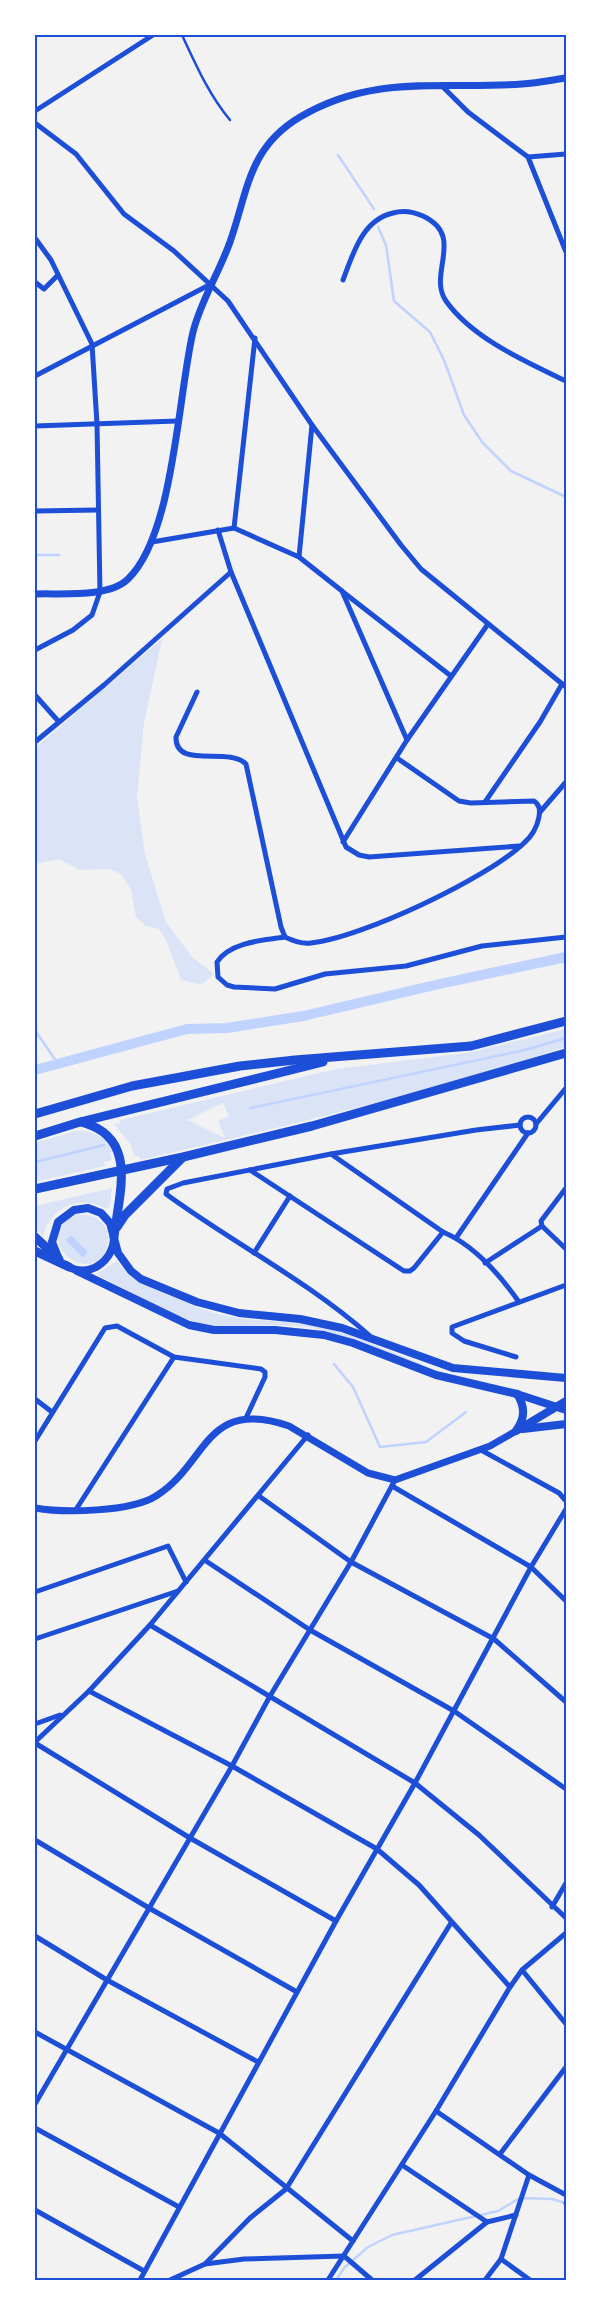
<svg xmlns="http://www.w3.org/2000/svg" width="601" height="2315" font-family="Cabin,sans-serif">
<style>
.green{fill:#dbe4f7;fill-rule:evenodd}
.water{fill:#bfd3fe}
.lines{fill:none;stroke-linecap:round;stroke-linejoin:round}
.stream{stroke:#bfd3fe;stroke-width:2.5}
.canal{stroke:#bfd3fe;stroke-width:10}
.service{stroke:#1d4ed8;stroke-width:2.5}
.minor{stroke:#1d4ed8;stroke-width:5}
.tertiary{stroke:#1d4ed8;stroke-width:7}
.secondary{stroke:#1d4ed8;stroke-width:8}
.primary{stroke:#1d4ed8;stroke-width:9}
.neatline{fill:none;stroke:#1d4ed8;stroke-width:2}
</style>
<rect width="100%" height="100%" fill="#f2f2f2"/>
<g class="green">
<polygon points="162,639 144,723 137,797 145,854 166,922 192,957 214,974 201,985 181,980 166,940 159,929 146,926 136,917 131,890 122,875 111,869 80,870 59,859 35,864 35,748"/>
<path d="M566,1029V1047C426,1093 283,1127 140,1160L139,1156H135L130,1144L114,1124L121,1123L120,1120L336,1069L466,1053ZM223,1103L229,1116L218,1121L225,1138L187,1120Z"/>
<path d="M75,1131C92,1130 105,1136 114,1152L110,1153L112,1160L104,1162L105,1166L35,1182V1143Z"/>
<path d="M112,1188L110,1206L106,1209C79,1194 51,1207 43,1236L35,1229V1206Z"/>
<path d="M76,1215C95,1212 114,1227 107,1247C91,1292 27,1237 76,1215ZM70,1235L88,1252L83,1258L65,1240Z"/>
<path d="M117,1261C128,1279 144,1284 163,1292C184,1301 205,1312 227,1316C260,1322 294,1320 326,1328C360,1337 390,1352 423,1364L422,1366L366,1343L309,1327L274,1325L220,1327L199,1323L171,1313L96,1274Z"/>
</g>
<polygon class="water" points="71,1235 88,1252 83,1258 65,1240"/>
<g class="lines">
<g class="stream">
<polyline points="338,155 374,209"/>
<polyline points="378,227 386,245 394,301 430,332 444,360 464,415 482,442 511,471 566,497"/>
<polyline points="35,555 59,555"/>
<polyline points="35,1030 58,1064"/>
<polyline points="250,1108 525,1050 566,1038"/>
<polyline points="35,1162 104,1145"/>
<polyline points="334,1364 353,1387 380,1447 426,1442 466,1412"/>
<polyline points="336,2280 344,2268 368,2247 392,2235 498,2211 520,2198 552,2199 565,2203"/>
</g>
<polyline class="canal" points="35,1070 187,1029 227,1028 303,1016 435,985 566,957"/>
<path class="service" d="M182,35C196,65 209,95 230,120"/>
<g class="minor">
<polyline points="441,85 468,112 528,157 566,252"/>
<polyline points="35,111 153,35"/>
<polyline points="35,123 76,154 124,214 174,251 228,301 312,425 401,545 421,569 566,687"/>
<polyline points="528,157 566,154"/>
<polyline points="35,238 51,260 92,344 97,424 100,592 92,615 73,630 35,650"/>
<path d="M343,280C353,254 362,220 393,213C403,210 414,212 423,216C466,236 427,274 446,301C472,338 526,362 566,381"/>
<polyline points="35,282 44,289 58,275"/>
<polyline points="35,376 211,284"/>
<polyline points="35,426 177,421"/>
<polyline points="35,511 97,510"/>
<polyline points="234,528 255,338"/>
<polyline points="218,530 231,572 346,847 359,855 369,857 520,846"/>
<polyline points="152,542 234,528 299,557 342,591 407,740"/>
<polyline points="299,557 312,425"/>
<polyline points="343,592 451,676"/>
<path d="M197,692L176,737C175,770 228,746 246,764L281,927L285,937C294,941 301,944 311,943C361,938 488,878 524,843C531,837 537,827 539,817C540,810 540,805 534,801L471,803L459,801L397,758"/>
<polyline points="35,695 59,722"/>
<polyline points="35,742 104,685 231,572"/>
<polyline points="485,802 540,722 562,684"/>
<polyline points="540,812 566,782"/>
<polyline points="343,842 407,740 488,624"/>
<path d="M285,937C264,940 230,942 217,962L218,977L227,985L234,987L275,989L325,974L406,966L482,946L566,937"/>
<circle cx="528" cy="1125" r="8"/>
<polyline points="536,1124 566,1088"/>
<polyline points="331,1154 476,1130 520,1125"/>
<polyline points="250,1170 404,1271 410,1271 414,1268 443,1232"/>
<polyline points="566,1188 541,1221 542,1226 566,1249"/>
<polyline points="456,1238 528,1133"/>
<polyline points="254,1253 290,1196"/>
<polyline points="485,1263 542,1226"/>
<path d="M370,1336C308,1281 233,1243 166,1194L167,1189L183,1183L331,1154L443,1232C474,1245 500,1275 519,1302"/>
<polyline points="516,1357 464,1341 452,1333 452,1327 566,1285"/>
<polyline points="35,1399 52,1412"/>
<polyline points="35,1441 105,1328 117,1326 174,1357 261,1369 265,1372 265,1377 245,1420"/>
<polyline points="481,1450 559,1493 566,1501"/>
<polyline points="392,1486 531,1567 566,1601"/>
<polyline points="259,1496 351,1562 494,1639 566,1702"/>
<polyline points="75,1511 174,1357"/>
<polyline points="206,1561 310,1630 454,1711 566,1789"/>
<polyline points="35,1592 168,1546 186,1582"/>
<polyline points="150,1625 415,1783 479,1835 566,1918"/>
<polyline points="35,1639 178,1591"/>
<polyline points="89,1691 232,1766 377,1849 419,1885 510,1987"/>
<polyline points="35,1724 60,1715"/>
<polyline points="35,1742 89,1691 150,1625 308,1435"/>
<polyline points="35,1743 190,1838 336,1921"/>
<polyline points="35,1840 149,1908 297,1992"/>
<polyline points="552,1907 566,1883"/>
<polyline points="35,1936 107,1980 258,2062"/>
<polyline points="522,1970 566,2024"/>
<polyline points="35,2032 219,2133 353,2241"/>
<polyline points="35,2104 232,1766 270,1696 351,1562 395,1480"/>
<polyline points="436,2111 529,2175 566,2195"/>
<polyline points="35,2128 179,2207"/>
<polyline points="500,2154 566,2067"/>
<polyline points="402,2165 487,2222 516,2215"/>
<polyline points="566,2203 566,2204"/>
<polyline points="35,2210 144,2271"/>
<polyline points="501,2259 530,2280"/>
<polyline points="205,2264 244,2259 344,2256 372,2280"/>
<polyline points="140,2280 336,1921 415,1783 531,1567 566,1509"/>
<polyline points="170,2280 205,2264 250,2218 286,2189 451,1923"/>
<polyline points="328,2280 436,2111 510,1987 522,1970 566,1933"/>
<polyline points="415,2280 487,2222"/>
<polyline points="485,2280 501,2259 529,2175"/>
</g>
<g class="tertiary">
<path d="M35,594C61,593 109,598 128,579C174,535 178,395 193,332C201,300 219,273 230,242C248,191 248,148 300,117C374,73 443,90 522,84C537,83 552,80 566,78"/>
<path d="M35,1508C64,1513 131,1512 156,1496C208,1464 204,1397 289,1426L368,1473L395,1480L490,1446L516,1431"/>
</g>
<g class="secondary">
<polyline points="58,1257 52,1242 58,1222 74,1210 88,1208 101,1213 110,1223 118,1253 131,1271 141,1279 197,1302 239,1313 300,1319 342,1328 453,1368 566,1378"/>
<path d="M66,1265C88,1280 114,1261 114,1237"/>
<polyline points="77,1271 189,1325 214,1330 275,1330 324,1335 353,1343 436,1375 517,1394 566,1410"/>
<path d="M517,1429C525,1418 525,1406 517,1394"/>
<polyline points="523,1429 566,1424"/>
<polyline points="516,1431 566,1401"/>
</g>
<g class="primary">
<polyline points="35,1114 132,1086 240,1066 295,1060 471,1046 566,1021"/>
<path d="M81,1122C139,1137 119,1192 114,1237"/>
<polyline points="35,1136 80,1122 323,1062"/>
<polyline points="35,1189 183,1157 312,1126 566,1053"/>
<polyline points="117,1227 125,1215 182,1158"/>
<polyline points="35,1237 59,1259"/>
<polyline points="35,1251 69,1267"/>
</g>
</g>
<rect width="601" height="2315" fill="none" stroke="#ffffff" stroke-width="72"/>
<rect x="36" y="36" width="529" height="2243" class="neatline"/>
</svg>
